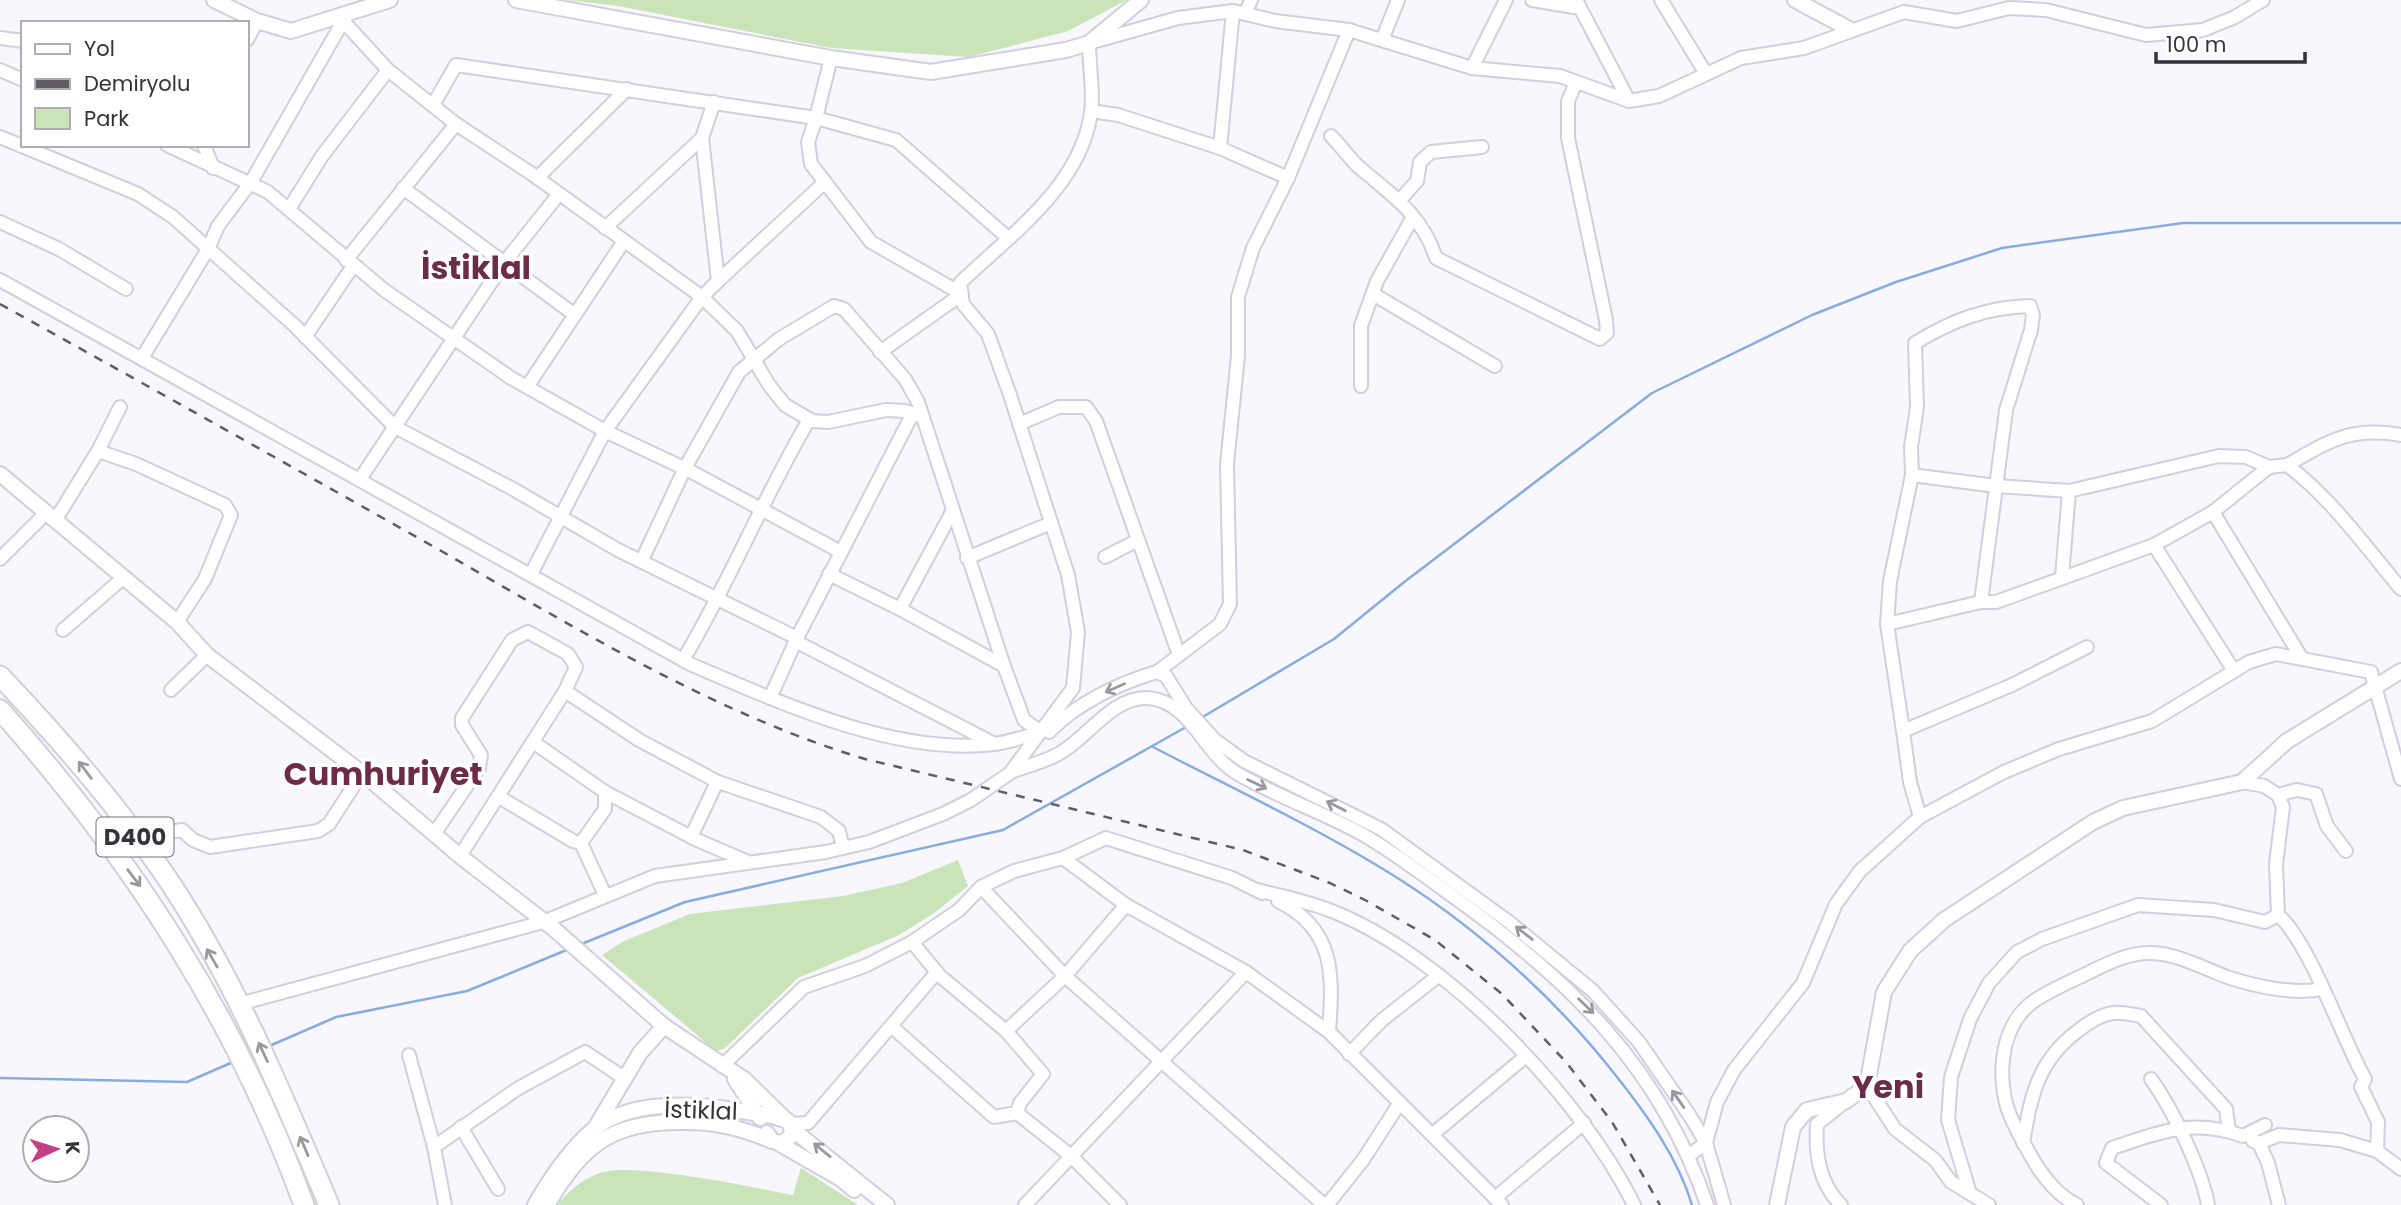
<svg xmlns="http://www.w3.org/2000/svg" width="2401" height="1205" font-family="Poppins,sans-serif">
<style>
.green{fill:#c9e4b9}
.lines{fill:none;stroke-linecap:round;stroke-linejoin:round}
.stream{stroke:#86ace0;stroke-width:2.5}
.minor-casing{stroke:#d3cddd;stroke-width:16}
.tertiary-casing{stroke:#d3cddd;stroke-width:18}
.trunk-casing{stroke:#d3cddd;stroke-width:23}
.minor{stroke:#fff;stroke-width:12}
.tertiary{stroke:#fff;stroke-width:14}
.trunk{stroke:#fff;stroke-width:19}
.rail{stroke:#5f5c63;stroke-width:2.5;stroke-dasharray:9 9;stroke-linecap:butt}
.oneway{stroke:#9a989c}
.labels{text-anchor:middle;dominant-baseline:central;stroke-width:7;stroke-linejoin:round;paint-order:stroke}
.shield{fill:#fff;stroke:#727074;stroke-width:2}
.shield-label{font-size:23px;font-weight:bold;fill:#353239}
.street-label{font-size:24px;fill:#353239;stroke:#fff}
.district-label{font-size:32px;font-weight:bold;fill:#6d2b4a;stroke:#fff}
</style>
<rect width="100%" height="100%" fill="#f9f7fe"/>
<g class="green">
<polygon points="568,0 1127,0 1068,31 969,57 831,48 618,6"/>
<polygon points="958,860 968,886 934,913 899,935 798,978 724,1049 716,1051 602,955 624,941 690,914 843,896 902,883"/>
<path d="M801,1168L858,1205H558C566,1192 585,1178 600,1173C629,1161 757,1188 793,1195Z"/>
</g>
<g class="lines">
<g class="stream">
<polyline points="1201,718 1334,639 1403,583 1652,393 1812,315 1896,282 2002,248 2183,223 2401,223"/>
<path d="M1153,747C1230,787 1309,824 1383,869C1472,923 1554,996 1617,1077C1647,1115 1678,1158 1692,1205"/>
<polyline points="579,945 685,902 1003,830 1186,727"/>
<polyline points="267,1047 336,1017 467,991 569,949"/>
<polyline points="0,1078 187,1082 233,1062"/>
</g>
<defs>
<g id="minor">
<polyline points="1532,0 1580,8"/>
<polyline points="1576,0 1629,101"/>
<polyline points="1661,0 1705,72"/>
<polyline points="1245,14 1251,0"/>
<polyline points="343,21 388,70 456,124 532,174 702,297 737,331 769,385 785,405 812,421 828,422 886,410 905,411 923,417"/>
<polyline points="0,38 23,41"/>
<polyline points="247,40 257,21"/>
<polyline points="1382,40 1398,0"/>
<polyline points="1472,68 1506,0"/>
<polyline points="0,70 23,80"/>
<polyline points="433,105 456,65 816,118 831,58"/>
<polyline points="1091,111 1118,115 1220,148 1288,178"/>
<path d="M1331,136C1341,146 1350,159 1360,168C1393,196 1422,215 1436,258L1600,339L1607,333L1606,320L1568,138V101L1576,82"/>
<polyline points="0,137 138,194 173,217 294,325 395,427 513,489 618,550 797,638"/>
<polyline points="167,145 268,192 384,290 511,378 605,431 690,471 841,552"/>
<polyline points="204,145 213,168"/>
<polyline points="1220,148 1233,11"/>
<polyline points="537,178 627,89"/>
<polyline points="403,188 575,315"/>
<polyline points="1399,201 1417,181 1420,162 1431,152 1482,147"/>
<polyline points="289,209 322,156 388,70"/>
<polyline points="0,222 59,249 126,289"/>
<polyline points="605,228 702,138"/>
<polyline points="346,260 456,124"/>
<path d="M0,280L690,664C779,702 895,756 994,744C1010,742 1026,736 1041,732"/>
<polyline points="718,281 825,182"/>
<polyline points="1373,294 1495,366"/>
<polyline points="305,337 353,266"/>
<polyline points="880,352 962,294 871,242 811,164 808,142 816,118 896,140 1008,238"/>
<polyline points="142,358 208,249 218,226 251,182 346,16"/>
<polyline points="1361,386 1361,326 1377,281 1413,217"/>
<polyline points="527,387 624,241"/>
<polyline points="1019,424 1059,407 1086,407 1096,421 1179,655"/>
<path d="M2401,435C2351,426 2329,441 2287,465C2332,499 2365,546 2401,589"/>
<polyline points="98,451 136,464 225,505 231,515 205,579 177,622"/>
<polyline points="1912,475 1996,486 2069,491 2219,456 2246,457 2269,467 2287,465"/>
<polyline points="360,479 504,263 559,194"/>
<polyline points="952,512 900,609 1004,666"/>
<polyline points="2213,512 2301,657"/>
<polyline points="56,519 98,451 120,407"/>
<polyline points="2154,545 2234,671"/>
<polyline points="1105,557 1136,541"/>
<polyline points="967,558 1051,523"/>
<polyline points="0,559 47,512"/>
<polyline points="642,560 685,468 739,372 779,339 834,306 844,309 905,379 918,402 1004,666 1024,720 1041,732"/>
<polyline points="531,574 605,431 702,297 718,281 702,138 714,102"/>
<polyline points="829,574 900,609"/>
<polyline points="2062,577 2069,491"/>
<path d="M1887,624L1890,581L1912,475L1911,447L1917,407L1915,343C1951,321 1986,307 2030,306L2033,315L2031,330L2006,410L1981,602"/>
<polyline points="63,630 123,578"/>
<polyline points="795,641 991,742"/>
<polyline points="2087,647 2012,685 1903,731 1887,624 1981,602 1996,602 2154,545 2213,512 2269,467"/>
<path d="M683,660C730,582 763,497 809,420"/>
<polyline points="1157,672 1220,624 1230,604 1227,464 1238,356 1238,297 1253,248 1288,178 1349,30"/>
<polyline points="171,690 207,655"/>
<polyline points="565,691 639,740 718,782 821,817 839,831 843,848"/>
<polyline points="770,698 797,638 913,413"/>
<polyline points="1903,731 1910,782 1920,817"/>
<path d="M1049,732C1077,703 1119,683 1157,672L1166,676L1186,708L1215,740L1244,761L1381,829L1509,922L1593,991L1639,1042L1690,1116L1706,1143L1724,1205"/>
<polyline points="533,742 605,792 605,809 581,843 605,895"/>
<path d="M1011,772C1026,766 1045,762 1060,753C1087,738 1113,696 1148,698C1191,701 1204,755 1238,774C1278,797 1322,812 1362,834C1395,853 1426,877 1458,900C1572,982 1661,1069 1707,1205"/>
<path d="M2242,782L2264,786L2278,795L2283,807L2276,864L2278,915C2309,941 2342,1038 2365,1079L2361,1087L2378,1122L2377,1151"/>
<polyline points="605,792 697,840 746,861"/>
<polyline points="2278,795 2297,790 2316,794 2327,826 2346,851"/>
<polyline points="499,797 573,841 581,843"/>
<polyline points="163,833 182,830 193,840 210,847 318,831 329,824 362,773"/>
<polyline points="434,834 479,768 481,755 462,725 462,718 512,640 528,632 568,654 576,667 565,691 460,856"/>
<polyline points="691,837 717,782"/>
<polyline points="1063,858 1106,838 1232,878 1262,893"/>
<polyline points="981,887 1065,976 1324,1205"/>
<path d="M1257,890C1281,896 1306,901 1329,910C1443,953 1581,1097 1634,1205"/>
<path d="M1278,901C1336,929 1333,976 1329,1032"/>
<polyline points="912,942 940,976 1006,1031"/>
<path d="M239,1004L543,922L655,876L826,852L869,842L943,814L971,800L1010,773L1073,688L1078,632L1068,575L1010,395L988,334L963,304L960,283C1011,234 1080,187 1091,113C1094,91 1089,65 1089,43L1178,18L1233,11L1275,21L1349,30L1472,68L1560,76L1629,101L1659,96L1741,58L1804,48L1904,12L1957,21L2009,8L2046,10L2146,35L2203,30L2235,17L2263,0"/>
<polyline points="891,1026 994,1117 1017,1113"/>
<polyline points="1349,1054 1382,1020 1438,976"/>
<polyline points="409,1055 434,1147"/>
<polyline points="722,1066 804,987 865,966 912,942 959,910 981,887 1014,871 1063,858 1126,905 1246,972 1329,1032 1502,1205"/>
<path d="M2151,1079C2172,1108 2202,1170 2208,1205"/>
<polyline points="1867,1086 1895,1129 1935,1160 1951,1182 1989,1205"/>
<polyline points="791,1124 808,1123 937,972"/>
<polyline points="461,1127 498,1189"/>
<polyline points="1433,1134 1526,1056"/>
<polyline points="2253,1141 2259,1143 2268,1163 2279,1205"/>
<path d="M2023,1143C2031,1095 2038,1060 2079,1030C2088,1023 2102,1014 2114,1013C2122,1012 2133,1015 2141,1016L2226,1109L2229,1131"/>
<polyline points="2259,1143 2279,1135 2340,1140 2377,1151 2401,1169"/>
<polyline points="1688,1156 1706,1143 1717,1102 1734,1070 1803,983 1836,904 1860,871 1920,817 2004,772 2059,749 2152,721 2249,662 2276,654 2371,672 2401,779"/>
<polyline points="1969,1190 1948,1120 1951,1077 1970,1019 1989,983 2017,952 2042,939 2138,905 2214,910 2265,922 2278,915"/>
<polyline points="1495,1198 1584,1123"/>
<polyline points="445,1205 434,1147 517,1089 585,1052 624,1078"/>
<polyline points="1025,1205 1246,972"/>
<polyline points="1120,1205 1071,1156 1017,1113 1020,1103 1043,1074 1006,1031 1065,976 1126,905"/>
<polyline points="1327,1205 1363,1160 1399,1104"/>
<path d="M1841,1205C1819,1183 1815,1154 1817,1124L1846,1101"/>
<path d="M2077,1205C2046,1190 2028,1152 2013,1122C1995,1086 1998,1026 2034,1001C2050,990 2069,982 2086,974C2106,964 2129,952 2152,953C2178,954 2203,968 2227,977C2254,986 2294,995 2322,989"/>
<path d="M2161,1205L2106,1163L2112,1148C2161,1132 2192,1118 2243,1136L2265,1125"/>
</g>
<g id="tertiary">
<polyline points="214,0 257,21 291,31 390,0"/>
<polyline points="516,0 831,58 931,72 1066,50 1089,43 1141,0"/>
<polyline points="1795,0 1851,30"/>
<polyline points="0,474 177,622 207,655 362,773 460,856 554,929 664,1026 744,1079 786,1120"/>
<polyline points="735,1079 760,1118"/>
<polyline points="778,1118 788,1121 792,1129 887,1205"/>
<polyline points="595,1128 640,1053 664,1026"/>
<polyline points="767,1133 772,1141 782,1143 791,1136 792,1129"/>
<polyline points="778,1143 841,1179 854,1190"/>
<path d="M535,1205C551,1177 569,1150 594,1129C641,1091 728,1108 782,1118"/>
<path d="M547,1205C583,1144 612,1121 684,1122C716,1122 742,1128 772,1141"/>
<polyline points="1777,1205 1793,1127 1807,1110 1846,1101 1867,1086 1884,992 1910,951 1944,920 2093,822 2123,808 2242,782 2287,741 2401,671"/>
</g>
<g id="trunk">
<path d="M0,676C61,740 119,807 169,881C236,982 282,1094 329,1205"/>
<path d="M0,710C132,858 236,1018 304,1205"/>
</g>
</defs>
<use href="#minor" class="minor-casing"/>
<use href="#tertiary" class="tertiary-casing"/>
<use href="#trunk" class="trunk-casing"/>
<use href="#minor" class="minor"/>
<use href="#tertiary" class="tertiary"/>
<use href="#trunk" class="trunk"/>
<path class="rail" d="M0,304C148,386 296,469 443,552C579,630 714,713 865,759L1243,850L1330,883L1367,901L1435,940L1502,994L1566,1062L1612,1122L1660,1205"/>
</g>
<defs><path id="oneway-shaft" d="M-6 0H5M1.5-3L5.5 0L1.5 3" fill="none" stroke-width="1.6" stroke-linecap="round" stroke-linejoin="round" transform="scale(1.75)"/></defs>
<g class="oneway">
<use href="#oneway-shaft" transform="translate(1115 688) rotate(156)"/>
<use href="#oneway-shaft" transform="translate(85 770) rotate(-127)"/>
<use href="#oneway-shaft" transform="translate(1257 784) rotate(26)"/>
<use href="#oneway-shaft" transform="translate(1336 806) rotate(-153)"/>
<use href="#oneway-shaft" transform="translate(134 878) rotate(53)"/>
<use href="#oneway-shaft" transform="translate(1524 933) rotate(-142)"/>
<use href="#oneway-shaft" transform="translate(212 958) rotate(-120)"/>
<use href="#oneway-shaft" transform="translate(1586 1006) rotate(44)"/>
<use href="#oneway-shaft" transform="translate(263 1052) rotate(-115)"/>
<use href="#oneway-shaft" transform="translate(1678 1099) rotate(-125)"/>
<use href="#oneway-shaft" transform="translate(304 1146) rotate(-113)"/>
<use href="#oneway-shaft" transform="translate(822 1150) rotate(-141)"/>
</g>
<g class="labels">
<rect class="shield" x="96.5" y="817.5" width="77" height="39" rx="5"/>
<g class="shield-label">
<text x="135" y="837">D400</text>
</g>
<g class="street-label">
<text transform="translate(701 1110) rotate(2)">İstiklal</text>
</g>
<g class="district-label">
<text x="476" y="267">İstiklal</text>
<text x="383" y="773">Cumhuriyet</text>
<text x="1888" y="1086">Yeni</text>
</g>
</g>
<rect x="21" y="21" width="228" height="126" fill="#ffffff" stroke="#aeadb0" stroke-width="2"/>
<rect x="35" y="44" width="35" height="10" fill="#ffffff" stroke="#aeadb0" stroke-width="2"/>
<text x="84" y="56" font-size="21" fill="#353239">Yol</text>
<rect x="35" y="79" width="35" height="10" fill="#5f5c63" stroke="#aeadb0" stroke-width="2"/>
<text x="84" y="91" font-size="21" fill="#353239">Demiryolu</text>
<rect x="35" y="108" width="35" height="21" fill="#c9e4b9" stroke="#aeadb0" stroke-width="2"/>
<text x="84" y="126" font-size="21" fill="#353239">Park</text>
<g transform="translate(56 1149) rotate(86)"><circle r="33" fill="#ffffff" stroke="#aeadb0" stroke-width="2"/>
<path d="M0-5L12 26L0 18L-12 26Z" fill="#c43f83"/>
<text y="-10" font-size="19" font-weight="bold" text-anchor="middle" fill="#353239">K</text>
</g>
<path d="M2156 52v10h149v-10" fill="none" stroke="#353239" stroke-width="3.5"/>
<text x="2166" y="52" font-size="21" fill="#353239" stroke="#ffffff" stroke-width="5" paint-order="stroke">100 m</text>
</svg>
